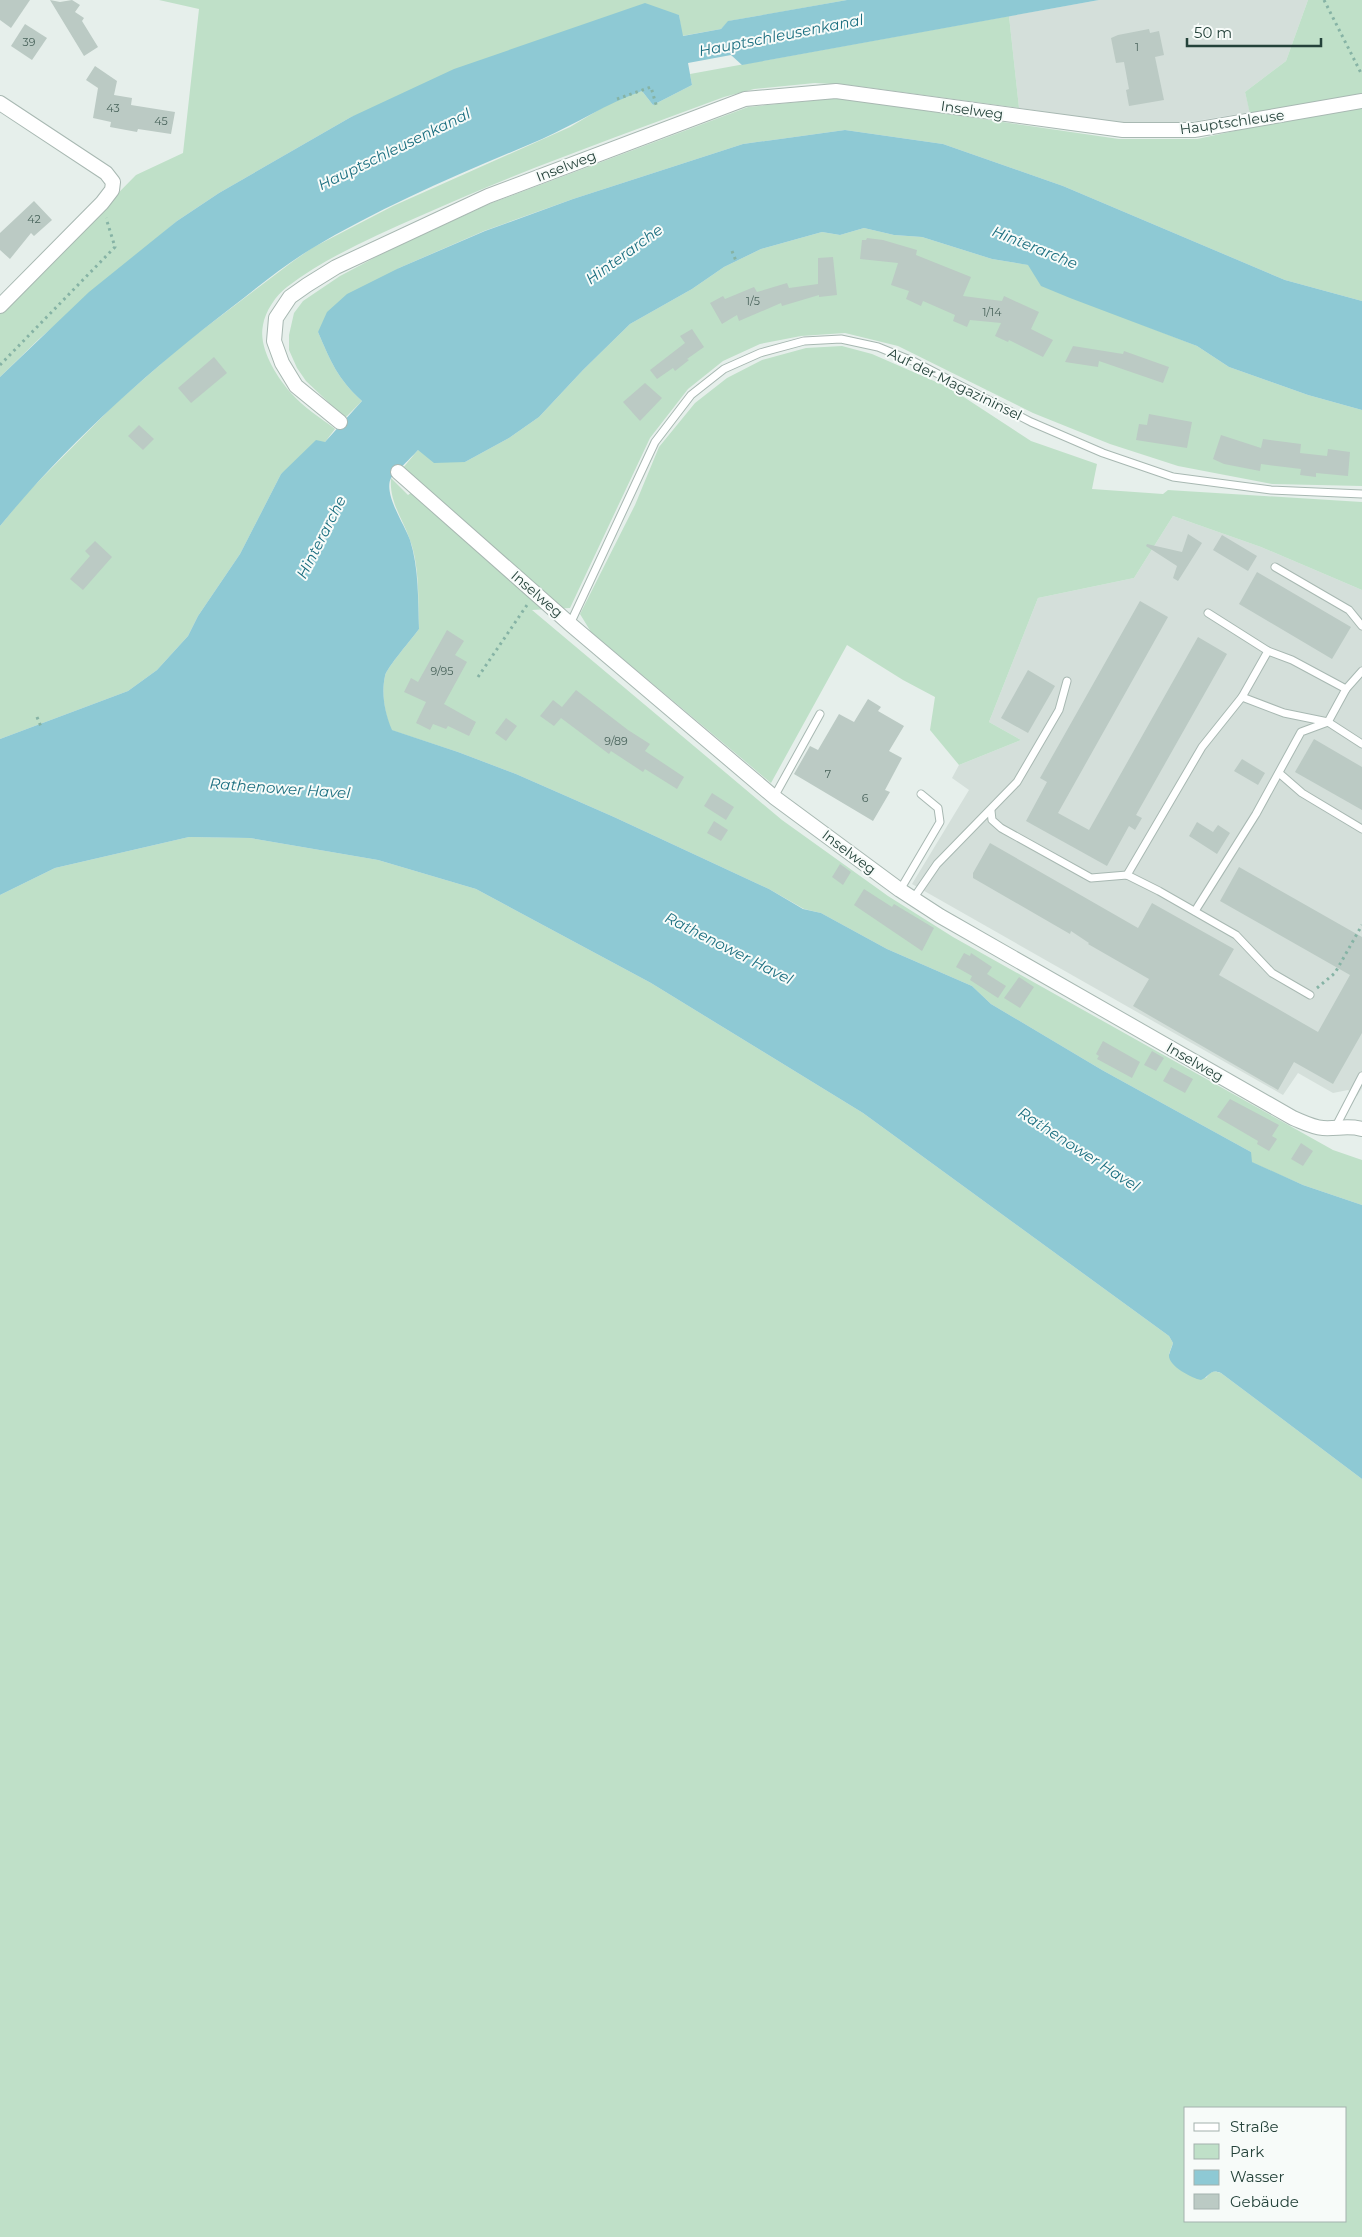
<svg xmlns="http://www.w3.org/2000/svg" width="1362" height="2237" font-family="Montserrat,sans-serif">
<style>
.built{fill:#d4dfda}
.green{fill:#bfe0c8;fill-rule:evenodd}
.water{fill:#8ec9d4}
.building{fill:#bbcac4}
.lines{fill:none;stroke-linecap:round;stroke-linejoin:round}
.lane-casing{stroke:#a8b8b2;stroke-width:9}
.street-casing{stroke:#a8b8b2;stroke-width:16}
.path{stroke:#86b3a5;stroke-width:3;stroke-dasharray:2.5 4;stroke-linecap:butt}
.lane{stroke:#fff;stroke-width:7}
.street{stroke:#fff;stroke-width:14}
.labels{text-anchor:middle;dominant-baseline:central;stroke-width:4;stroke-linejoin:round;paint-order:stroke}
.number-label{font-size:11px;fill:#4a645c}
.street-label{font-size:14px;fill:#24423a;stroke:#f7fbf9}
.water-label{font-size:15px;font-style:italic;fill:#1c6f80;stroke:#f7fbf9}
</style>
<rect width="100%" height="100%" fill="#e6efeb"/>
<g class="built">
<polygon points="1099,0 1308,0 1286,61 1245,92 1250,112 1190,122 1120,123 1019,108 1009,16"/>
<polygon points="1173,516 1261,547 1362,590 1362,1088 1357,1096 1348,1090 1333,1093 1298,1073 1283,1095 912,884 969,790 952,778 959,765 1021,740 989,722 1038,598 1134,578"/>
</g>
<g class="green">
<polygon points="159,0 847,0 729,21 721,29 682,36 679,15 673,14 351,117 219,193 177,221 39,339 0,377 0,313 136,175 183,153 199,9"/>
<path d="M1308,0H1362V301L1285,280L1063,186L943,144L845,130L743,144L573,199L484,231L399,268L318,332C331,362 337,378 362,401L345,418L306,381L297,368L289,350V335L294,313L303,301L340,276L391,249L489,204L748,107L839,98L1119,139H1197L1253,127L1245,92L1286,61Z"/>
<path d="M1009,16L1019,108L849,85L815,83L754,89L724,97C622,135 519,171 420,216C375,236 326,257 287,287C276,295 265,312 263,325C258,348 277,377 291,393C303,407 321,418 335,429L325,442L281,474L240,554L198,616L188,636L157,670L128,691L0,739V526L27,493L114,405L185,343L292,262L312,248L393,206L570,127L617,99L642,91L653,105L692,85L690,74Z"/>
<path d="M864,228L894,235L922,237L992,259L1029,265L1041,285L1197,346L1229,367L1308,395L1362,410V486L1272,484L1178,466L1110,444L1033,413L898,346L845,333L801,336L760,344L723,361L688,389L650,438L570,608L532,610L782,820L888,896L953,937L1333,1150L1362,1160V1205L1303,1185L1251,1162V1152L1102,1070L991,1004L972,986L887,949L821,913L804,909L769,889L614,817L516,774L458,752L391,730C385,713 381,694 385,676C387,667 412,639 419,629C418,601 420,568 410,540C403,519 389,502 391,478L408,495L420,486L402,469L418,450L465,462L509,438L539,417L583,370L630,324L692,289L724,267L761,249L822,232L840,235Z"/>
<polygon points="842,346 872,354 950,388 1031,441 1097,464 1092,489 1163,494 1168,490 1362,502 1362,590 1261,547 1173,516 1134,578 1038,598 989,722 1021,740 959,765 930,730 935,697 903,680 847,645 771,783 591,632 580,614 635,505 659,447 695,403 727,378 762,360 806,348"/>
<path d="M189,837L250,838L378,860L476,889L651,983L863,1113L1169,1336L1173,1343L1169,1354L1206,1378C1211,1371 1213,1370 1221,1373L1362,1479V2237H0V895L55,868ZM1186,2108H1346V2221H1186Z"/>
</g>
<g class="water">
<path d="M847,0H1099L742,65L731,55L688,63L692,85L653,105L642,91C607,103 576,124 542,139C464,172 384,205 311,249C283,266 258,287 232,307C147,372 67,444 0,526V377L89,292L177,221L219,193L351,117L454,69L645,3L679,15L683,36L721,29L728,21Z"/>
<path d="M845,130L943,144L1063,186L1285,280L1362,301V410L1308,395L1229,367L1197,346L1070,298L1041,286L1028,265L992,259L922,237L894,235L864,228L840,235L822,232L761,249L724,267L692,289L630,324L583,370L539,417L509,438L465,462L434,463L418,450C413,456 394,474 391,478C383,494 405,525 410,540C419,568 418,601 419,629C412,639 387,667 385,676C381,694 385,713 392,730L458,752L516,774L614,817L769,889L803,909L821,913L887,949L972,986L991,1004L1102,1070L1251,1152L1252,1162L1303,1185L1362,1205V1479L1221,1373C1210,1368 1210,1376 1201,1380C1192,1378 1168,1366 1169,1355C1170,1351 1172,1347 1173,1343L1169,1336L863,1113L651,983L476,889L378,860L250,838L189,837L55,868L0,895V739L128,691L157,670L188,636L198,616L240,554L281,474L316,440L325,442L362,401C337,378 331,362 318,332L327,312L347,294L399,268L485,231L573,199L743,144Z"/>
</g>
<g class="building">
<polygon points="0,0 30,0 11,28 0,20"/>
<polygon points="50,0 60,2 72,0 80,5 75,12 84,18 82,21 98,47 84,56"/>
<polygon points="25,24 47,38 32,60 11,46"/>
<polygon points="1149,29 1150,33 1159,31 1164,55 1155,57 1164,100 1129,106 1126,90 1129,89 1124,62 1116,63 1111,38 1118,35"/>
<polygon points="95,66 117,81 114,95 132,98 131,105 175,112 171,134 138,129 137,132 110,127 111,122 93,118 98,88 86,80"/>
<polygon points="34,201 52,220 34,236 31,233 10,259 0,250 0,233"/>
<polygon points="867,238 883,240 917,250 916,255 971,277 963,296 1002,301 1004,296 1039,312 1031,329 1053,340 1043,357 1009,340 1008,342 995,336 1001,323 970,320 967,327 953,321 955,315 923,301 921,306 906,299 909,291 891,285 898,263 860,259 862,240 866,240"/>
<polygon points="833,257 837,295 819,297 819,295 782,306 781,303 739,321 737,315 722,324 710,303 723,296 725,299 754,287 757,292 787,283 789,288 818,284 818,258"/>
<polygon points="692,329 704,347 687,359 689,360 675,371 673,368 657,379 650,370 685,343 680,336"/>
<polygon points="1073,346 1123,354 1124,351 1169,367 1163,383 1099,361 1098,367 1065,362"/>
<polygon points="214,357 227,373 191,403 178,388"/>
<polygon points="645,383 662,398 640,421 623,402"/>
<polygon points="1149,414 1192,422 1187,448 1136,440 1139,424 1147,425"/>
<polygon points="139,425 154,439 143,450 128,436"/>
<polygon points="1221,435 1261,448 1263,439 1301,444 1300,453 1327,456 1328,449 1350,452 1348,476 1316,473 1316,477 1300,475 1301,469 1261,464 1260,471 1224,464 1213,459"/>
<polygon points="1188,534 1202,543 1178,581 1173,578 1177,566 1146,546 1147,544 1182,552"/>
<polygon points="1222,535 1257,556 1248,571 1213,550"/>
<polygon points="95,541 112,557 83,590 70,579 90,556 85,551"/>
<polygon points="1257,572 1351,627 1332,659 1239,604"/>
<polygon points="1140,601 1168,617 1058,813 1089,830 1198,637 1227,654 1136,815 1142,818 1135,830 1129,826 1107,866 1026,821 1047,782 1040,778"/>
<polygon points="447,630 464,641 455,655 467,662 444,704 476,722 469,736 448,726 446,729 433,724 430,730 416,723 426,702 404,692 411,678 418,682"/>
<polygon points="1028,670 1055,686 1028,733 1001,718"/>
<polygon points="576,690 628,730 650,744 645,751 684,777 677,789 645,769 643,772 611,751 609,754 561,718 554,726 540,716 553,700 562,707"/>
<polygon points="868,699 881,707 878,711 904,726 889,751 902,758 885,790 890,792 873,821 794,774 810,746 818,750 839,714 854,722"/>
<polygon points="506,718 517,726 506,741 495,733"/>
<polygon points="1314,739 1362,767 1362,810 1295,772"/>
<polygon points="1242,759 1265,773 1258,785 1234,771"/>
<polygon points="712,793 734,807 726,820 704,806"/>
<polygon points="714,821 728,830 721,841 707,833"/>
<polygon points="1197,822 1213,832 1218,825 1230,833 1217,854 1189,836"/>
<polygon points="990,843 1138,928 1152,903 1234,949 1219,975 1318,1032 1350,975 1220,901 1239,867 1362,937 1362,1033 1333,1084 1294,1062 1278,1090 1133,1006 1149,979 1088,944 1089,943 1071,931 1070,934 973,878 973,873"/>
<polygon points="840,864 851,872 843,885 832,877"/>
<polygon points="864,889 892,907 894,904 934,928 922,951 854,905"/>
<polygon points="964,953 970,956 971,953 992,967 987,974 1006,986 998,998 970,980 972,976 956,967"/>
<polygon points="1019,977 1034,987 1020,1008 1004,998"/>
<polygon points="1103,1041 1140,1062 1132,1078 1097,1059 1099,1056 1096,1054"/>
<polygon points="1152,1051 1164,1058 1156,1071 1144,1065"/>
<polygon points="1171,1067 1193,1079 1185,1093 1163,1081"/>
<polygon points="1230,1099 1279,1125 1272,1136 1277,1139 1269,1151 1257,1144 1258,1141 1217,1117"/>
<polygon points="1301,1143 1313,1151 1303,1166 1291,1159"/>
</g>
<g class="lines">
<defs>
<g id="lane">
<polyline points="1275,567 1349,610 1362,626"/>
<polyline points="1208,613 1268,651"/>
<polyline points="570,624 655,442 691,395 724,369 760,353 804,341 841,339 878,347 915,362 1031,422 1103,453 1173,477 1271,490 1362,494"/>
<polyline points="1242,697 1268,651 1292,660 1346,689"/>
<polyline points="1279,773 1302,793 1362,829"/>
<polyline points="774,797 820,714"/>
<polyline points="991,811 992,820 1001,828 1091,878 1127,875 1159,891 1236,935 1272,973 1310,995"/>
<polyline points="1127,875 1202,747 1242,697 1284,713 1328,722 1362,744"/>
<polyline points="900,890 940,822 938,808 921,794"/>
<polyline points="913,899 937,864 1017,782 1059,710 1067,681"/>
<polyline points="1195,911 1256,814 1301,732 1328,722 1346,689 1362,671"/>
<polyline points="1335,1128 1362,1076"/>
</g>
<g id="street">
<polyline points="0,103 106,173 113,182 112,190 102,203 0,306"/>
<polyline points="340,422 296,386 282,363 274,341 276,318 290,297 307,285 336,267 488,196 745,99 836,91 1123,130 1194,130 1362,101"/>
<path d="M398,472L570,624L774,797L900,890L940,916L1293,1118C1303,1122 1312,1127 1323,1128C1337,1129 1348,1125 1362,1129"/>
</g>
</defs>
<use href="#lane" class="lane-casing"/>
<use href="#street" class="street-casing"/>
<g class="path">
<polyline points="1324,0 1362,75"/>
<polyline points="617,99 651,87 657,108"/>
<polyline points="732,251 736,261"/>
<polyline points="0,365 115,247 106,218"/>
<polyline points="478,677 527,605"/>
<polyline points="37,717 42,729"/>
<polyline points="1317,988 1335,973 1362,925"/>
</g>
<use href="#lane" class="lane"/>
<use href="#street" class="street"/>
</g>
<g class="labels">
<g class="number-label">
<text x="29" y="42">39</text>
<text x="1137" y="47">1</text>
<text x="113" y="108">43</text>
<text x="161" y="121">45</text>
<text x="34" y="219">42</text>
<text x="753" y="301">1/5</text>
<text x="992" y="312">1/14</text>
<text x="442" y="671">9/95</text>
<text x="616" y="741">9/89</text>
<text x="828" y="774">7</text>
<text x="865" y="798">6</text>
</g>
<g class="street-label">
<text transform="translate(972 110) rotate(8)">Inselweg</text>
<text transform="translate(1232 122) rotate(-8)">Hauptschleuse</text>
<text transform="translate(566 166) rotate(-21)">Inselweg</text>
<text transform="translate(955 384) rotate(26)">Auf der Magazininsel</text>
<text transform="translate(537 594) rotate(41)">Inselweg</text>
<text transform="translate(849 852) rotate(37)">Inselweg</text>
<text transform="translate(1195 1062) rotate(30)">Inselweg</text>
</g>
<g class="water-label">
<text transform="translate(781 35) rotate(-11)">Hauptschleusenkanal</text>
<text transform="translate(394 149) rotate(-26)">Hauptschleusenkanal</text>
<text transform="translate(1035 247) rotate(22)">Hinterarche</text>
<text transform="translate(624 254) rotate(-36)">Hinterarche</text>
<text transform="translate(321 537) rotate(-63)">Hinterarche</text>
<text transform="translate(280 788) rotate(4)">Rathenower Havel</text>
<text transform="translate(729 948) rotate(27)">Rathenower Havel</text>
<text transform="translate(1079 1149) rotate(33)">Rathenower Havel</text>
</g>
</g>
<rect x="1184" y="2107" width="162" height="115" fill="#f7fbf9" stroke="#a3b1ad"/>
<rect x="1194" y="2123" width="25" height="8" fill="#ffffff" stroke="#a3b1ad"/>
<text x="1230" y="2132" font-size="15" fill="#24423a">Straße</text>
<rect x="1194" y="2144" width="25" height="15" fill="#bfe0c8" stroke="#a3b1ad"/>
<text x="1230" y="2157" font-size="15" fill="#24423a">Park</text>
<rect x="1194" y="2170" width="25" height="15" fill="#8ec9d4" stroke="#a3b1ad"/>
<text x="1230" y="2182" font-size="15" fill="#24423a">Wasser</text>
<rect x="1194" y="2194" width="25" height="15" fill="#bbcac4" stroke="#a3b1ad"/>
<text x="1230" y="2207" font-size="15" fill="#24423a">Gebäude</text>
<path d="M1187 38v8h134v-8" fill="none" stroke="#24423a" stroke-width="2.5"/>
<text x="1194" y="38" font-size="15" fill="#24423a" stroke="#f7fbf9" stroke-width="4" paint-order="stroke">50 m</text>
</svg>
